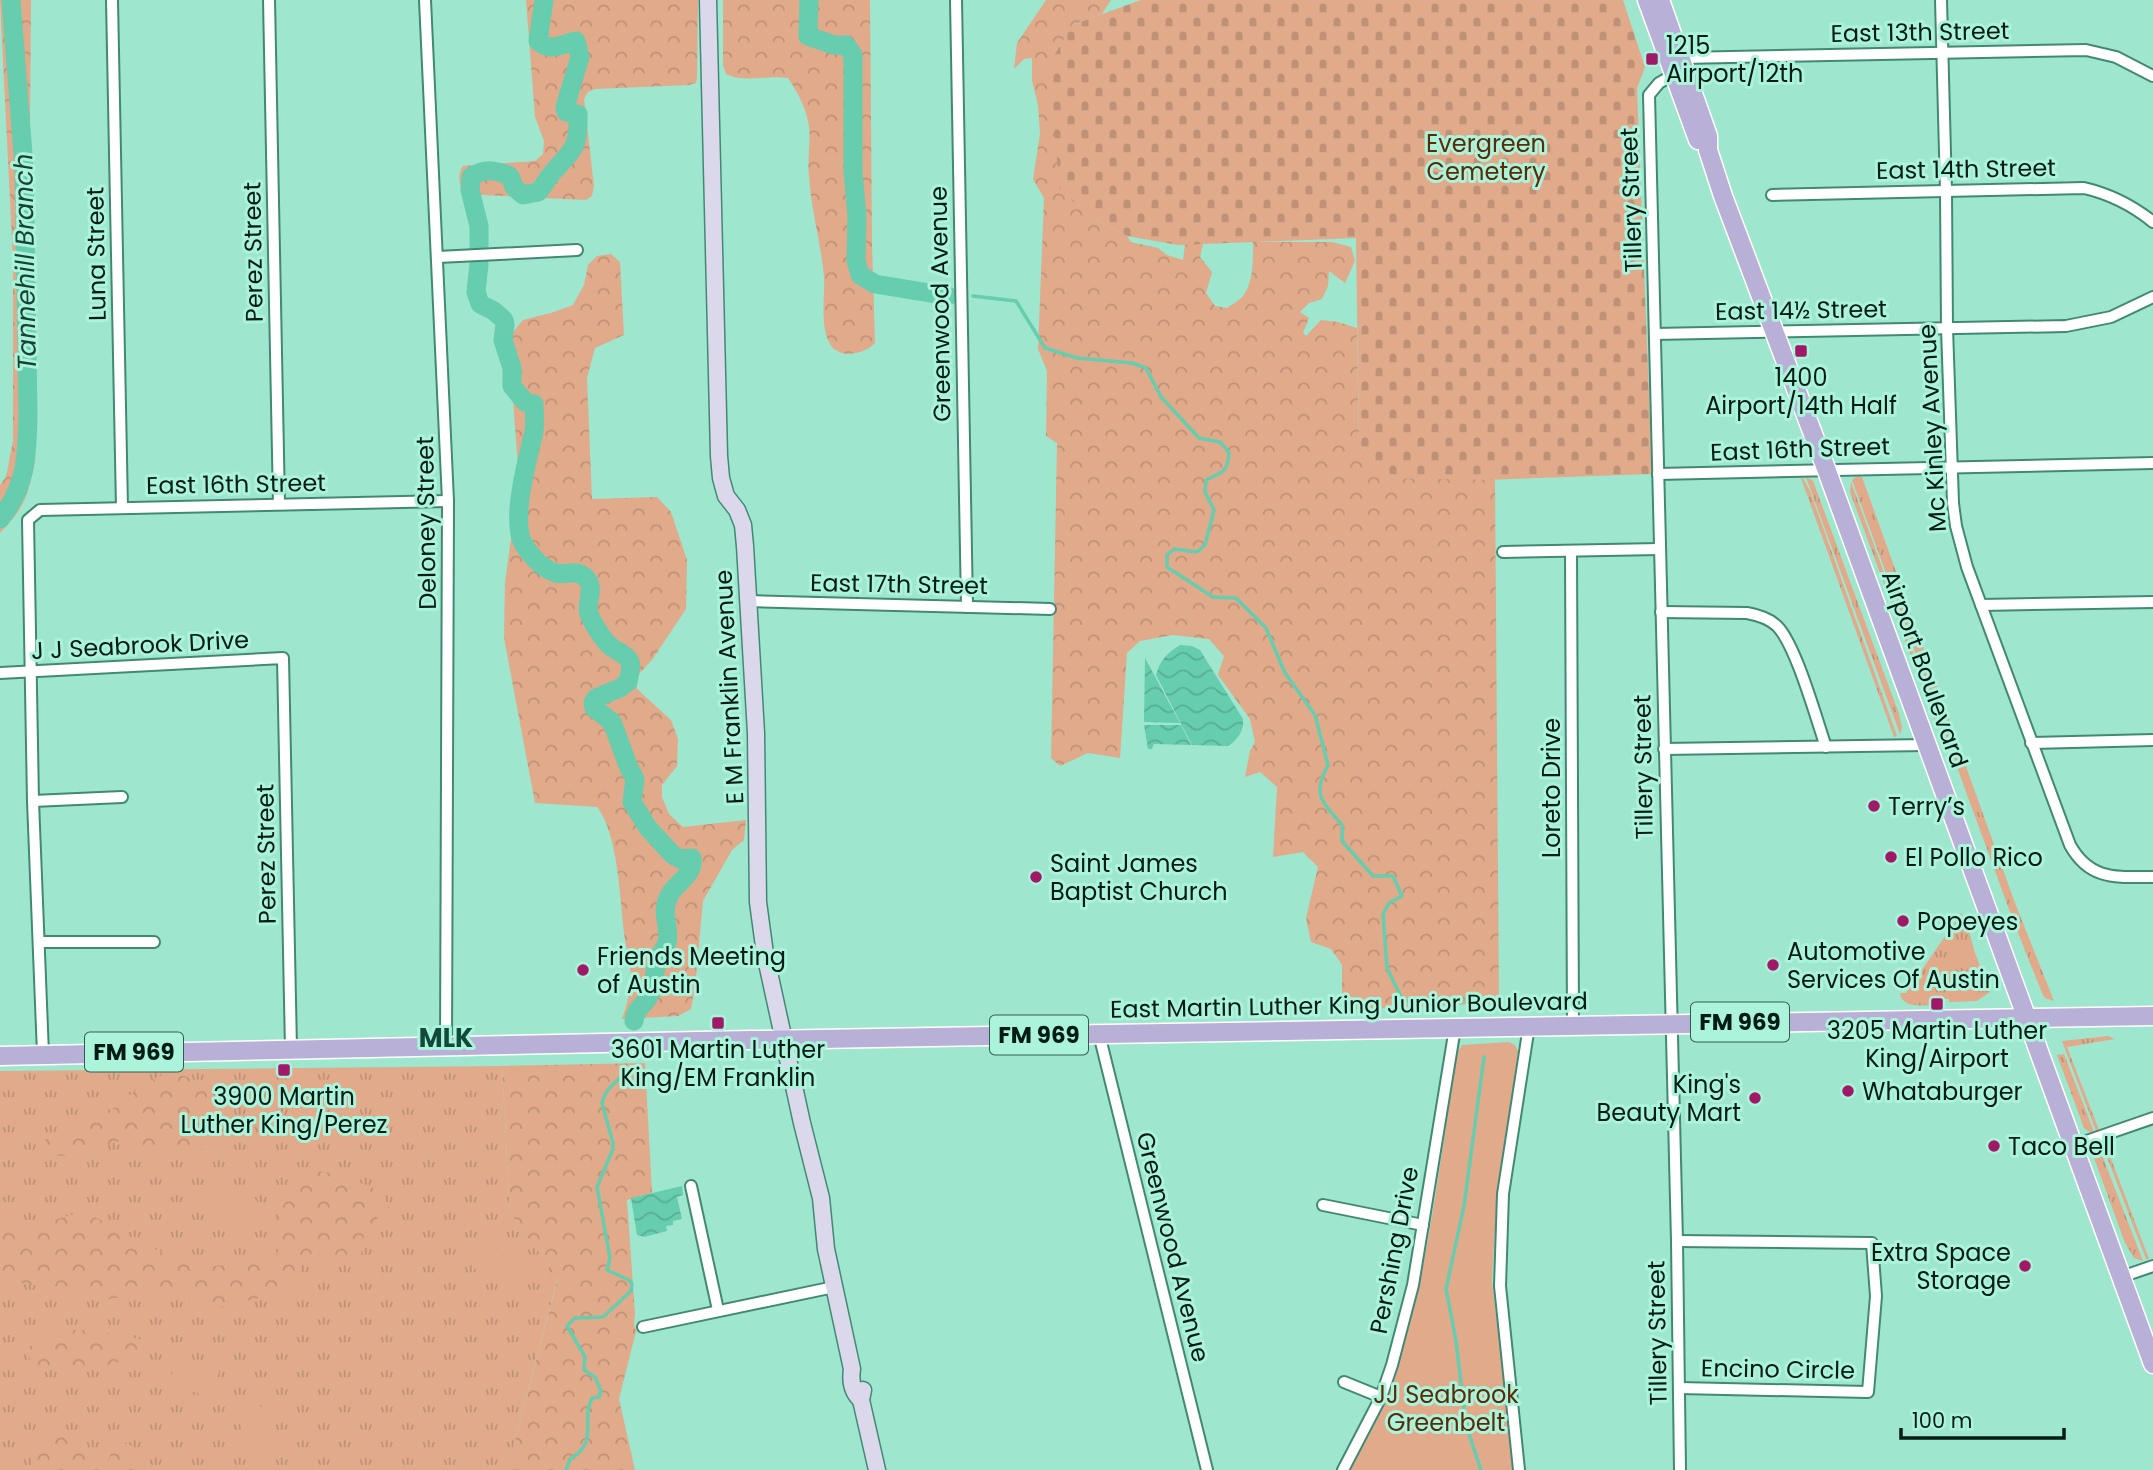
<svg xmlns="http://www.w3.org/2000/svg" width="2153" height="1470" font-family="Poppins,sans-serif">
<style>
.grass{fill:url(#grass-tufts)}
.forest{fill:url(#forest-crowns)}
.cemetery{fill:url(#cemetery-stones)}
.park{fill:#e1aa8b}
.water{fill:url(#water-waves)}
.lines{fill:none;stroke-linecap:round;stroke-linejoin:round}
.stream{stroke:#66cdae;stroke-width:3.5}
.river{stroke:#66cdae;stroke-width:19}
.street-casing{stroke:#428974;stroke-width:14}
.secondary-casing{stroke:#428974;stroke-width:19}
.primary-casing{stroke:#fff;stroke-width:21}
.street{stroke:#fff;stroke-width:10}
.secondary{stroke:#dbd8eb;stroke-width:16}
.primary{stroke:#b8b0d7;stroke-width:18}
.poi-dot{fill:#9f1967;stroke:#abf3da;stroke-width:2.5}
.labels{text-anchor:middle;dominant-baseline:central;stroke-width:6;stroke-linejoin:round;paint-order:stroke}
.shield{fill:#abf3da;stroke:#335c4f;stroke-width:2}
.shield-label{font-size:23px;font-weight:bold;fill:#001c14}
.street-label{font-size:24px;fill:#001c14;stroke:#abf3da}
.poi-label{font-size:24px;fill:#001c14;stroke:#abf3da;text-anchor:start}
.park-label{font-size:24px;fill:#5a2b08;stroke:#abf3da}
.water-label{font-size:26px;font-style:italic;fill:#154336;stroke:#abf3da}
.neighbourhood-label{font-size:26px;font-weight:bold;fill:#114a3b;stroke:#abf3da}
</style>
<defs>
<pattern id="grass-tufts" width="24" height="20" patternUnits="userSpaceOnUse" patternTransform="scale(1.75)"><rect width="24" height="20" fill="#e1aa8b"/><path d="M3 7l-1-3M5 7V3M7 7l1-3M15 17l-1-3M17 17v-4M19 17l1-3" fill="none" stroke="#bf9277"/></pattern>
<pattern id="forest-crowns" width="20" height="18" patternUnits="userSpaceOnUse" patternTransform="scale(1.75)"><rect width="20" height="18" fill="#e1aa8b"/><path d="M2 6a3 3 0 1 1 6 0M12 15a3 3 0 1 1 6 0" fill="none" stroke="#bf9277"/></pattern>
<pattern id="cemetery-stones" width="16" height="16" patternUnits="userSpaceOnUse" patternTransform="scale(1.75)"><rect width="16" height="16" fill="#e1aa8b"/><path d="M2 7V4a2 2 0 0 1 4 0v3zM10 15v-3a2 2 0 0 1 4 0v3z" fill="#bf9277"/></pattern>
<pattern id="water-waves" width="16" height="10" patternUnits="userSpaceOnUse" patternTransform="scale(1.75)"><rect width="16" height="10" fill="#66cdae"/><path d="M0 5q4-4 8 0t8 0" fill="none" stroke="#57af95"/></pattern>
</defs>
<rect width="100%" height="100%" fill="#9ee6cd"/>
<g class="grass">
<polygon points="1857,476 1862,477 2015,903 2054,1001 2045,998 2042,993 2014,923 1852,480"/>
<polygon points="1806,477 1813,481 1899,714 1902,728 1900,734"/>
<polygon points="1801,478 1803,478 1810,491 1897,736 1894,737"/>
<polygon points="1851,482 1943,735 1934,719 1850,492"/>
<path d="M1961,913L1966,921L1975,953L1990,992L1977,1001L1951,1002H1949V999H1936V1005C1923,1005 1902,1009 1900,993H1906Z"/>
<polygon points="2108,1036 2115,1039 2067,1047 2099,1130 2096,1131 2062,1041"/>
<polygon points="2064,1054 2094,1132 2091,1133 2084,1128 2057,1055"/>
<polygon points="502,1066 510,1213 558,1277 511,1455 511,1470 0,1470 0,1071"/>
<polygon points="2105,1143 2149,1259 2146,1259 2102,1144"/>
<polygon points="2098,1145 2143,1261 2134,1258 2125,1243 2093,1155"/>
</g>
<g class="forest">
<path d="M0,0H31L30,126L35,461C28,496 25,507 0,533V485L6,477L13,441V261Z"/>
<path d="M526,0H698L697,78L696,83L689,85L595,89L588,92L584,99L594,186L592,196L586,200L464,194C459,186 457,174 463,166L535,161L543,154L544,141L535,117Z"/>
<path d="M723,0H870L872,244L875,343C864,355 837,360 829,342C820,324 825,297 824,277C821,243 811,210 809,176C807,160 811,143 809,127C807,110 798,92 788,78C768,75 744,83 726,74L723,65Z"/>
<path d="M1046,0H1111L1102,14L1072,25L1091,217L1127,236L1131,242L1158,248L1167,255L1183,260L1185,244H1203L1200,257L1212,272L1206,293L1215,306L1227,308C1231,305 1237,302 1241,298C1254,286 1253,258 1253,242H1332L1351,247L1355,261L1345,283L1329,271L1328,286L1322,299L1309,303L1300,312L1309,318L1303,333L1306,336L1321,320L1338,322L1357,328L1359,445L1394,478L1495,479L1499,1003L1342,1010V965L1331,949L1311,942L1306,918L1318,867L1303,852L1273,857L1277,787L1260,772L1245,777L1250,751L1255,742L1250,719L1218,675L1224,656L1209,639L1173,635L1140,641L1127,653L1120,758L1088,753L1060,766L1051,758L1057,443L1046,436L1047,371L1038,349L1044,198L1033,179L1040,134L1038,105L1032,81V58L1024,59L1014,69L1017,43Z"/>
<path d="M611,254L620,262L624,335L595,348L587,378L592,499L657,497L671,512L687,560L686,609L652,660L637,676V689L671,720L678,739L677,766L662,785V797L669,814L683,827L746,820L744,840L732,850L703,901L695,987L691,1009L678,1016L622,1019C626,1007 630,995 631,982C631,965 626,950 624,933C620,899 618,833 597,807L535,803L504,638L505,582L519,481L509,345L514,331L523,320L554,312L573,305L584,285L588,265L597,256Z"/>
<polygon points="645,1063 652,1193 627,1200 635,1314 634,1324 636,1331 619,1399 635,1470 511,1470 511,1455 558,1278 510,1213 502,1066"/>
<path d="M178,1074C223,1087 207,1113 208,1147C176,1160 151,1153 119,1141C97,1150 71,1160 47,1154L41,1144L51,1134L103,1117L131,1094L159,1076Z"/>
<path d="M316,1171L336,1173L382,1192L389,1208L365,1230L361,1254L336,1265L325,1255L312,1253L301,1266L302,1282L294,1290L203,1311L191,1307L187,1291C156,1287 127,1299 96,1300C89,1300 82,1295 75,1293C51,1288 25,1283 0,1280V1221L9,1224L34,1226L77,1213L93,1216L143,1244L177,1259L215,1266L256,1262L276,1255L283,1242C269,1209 293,1192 316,1171Z"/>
<path d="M72,1330C101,1330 127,1335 155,1344L154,1347L148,1352C105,1367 81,1377 35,1368C29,1361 28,1355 30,1346L51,1334Z"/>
<path d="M50,1433C62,1436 78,1439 87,1448C93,1454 92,1462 99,1468L106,1467L114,1445C122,1441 126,1441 133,1447L136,1461L134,1470H33C31,1455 33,1436 50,1433Z"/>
</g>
<polygon class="cemetery" points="1141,0 1623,0 1645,67 1637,88 1652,474 1485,480 1394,478 1359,445 1356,238 1178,245 1127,236 1091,217 1060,190 1050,86 1051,61 1072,25"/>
<g class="park">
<path d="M1509,1042L1515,1045L1518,1051L1496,1210L1492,1281L1514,1470H1350C1362,1448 1375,1426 1384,1403C1427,1292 1438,1171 1457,1053L1462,1045Z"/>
<path d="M222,1189L248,1193L257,1201L258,1211L253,1224L242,1228C238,1227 234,1224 230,1224C224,1222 219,1226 213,1222C198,1214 210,1193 222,1189Z"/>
<path d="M481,1242C490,1243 493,1248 501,1252C512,1257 524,1254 533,1263C537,1299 479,1286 471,1261L476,1245Z"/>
<path d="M203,1362L212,1363L219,1371L217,1382L219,1391L217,1397L207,1400L196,1392L180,1391L173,1389L170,1381L173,1369C182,1363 193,1367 203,1362Z"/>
<polygon points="250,1406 267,1407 277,1415 277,1420 271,1436 273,1449 263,1460 250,1459 241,1450 241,1442 245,1433 239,1423 239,1415 245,1408"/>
</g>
<g class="water">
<path d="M1180,645L1192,646L1200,650L1243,719C1244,731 1238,739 1228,746L1192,745L1156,675C1160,660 1167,653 1180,645Z"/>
<polygon points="1145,658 1180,723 1144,722"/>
<polygon points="1144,725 1181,725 1191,745 1154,744 1152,749 1148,749"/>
<polygon points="682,1186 683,1195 677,1197 682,1219 673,1221 673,1225 666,1226 667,1231 644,1237 637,1235 631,1198"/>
</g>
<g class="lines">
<g class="stream">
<path d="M973,296L1016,301L1045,348L1077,358L1132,363L1146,368L1161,397L1199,438L1220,442L1229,452C1228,472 1223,472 1206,480L1205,492L1214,510L1205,545L1197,552L1174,549L1167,555V567L1213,597L1236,598L1266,628L1285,673L1315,715L1328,765C1311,796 1323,802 1342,825V841L1373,876H1393L1402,896L1389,903L1383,914L1387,968L1401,997L1408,1001H1463"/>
<path d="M566,1470L570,1459C600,1442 580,1421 592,1398L599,1397L601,1391L595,1377L584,1370L585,1357L567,1326L575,1318L603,1317L631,1291L632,1284L629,1280L607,1270L610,1258L597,1187L613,1149V1143L602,1103C605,1087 621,1078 633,1067"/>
<polyline points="1481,1470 1466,1425 1456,1341 1446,1289 1464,1206 1484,1057"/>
</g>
<g class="river">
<polyline points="809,0 808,36 834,45 846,45 853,55 853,171 857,216 856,261 860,275 875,284 948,296"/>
<path d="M479,246V226L470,190L471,177C485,168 495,170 510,176L514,187L523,195L538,192C544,186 547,179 552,173C573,149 579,149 578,114L566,112L565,107L580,57L576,41C561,44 551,53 538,41L544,0"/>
<path d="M479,264L476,292L480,304L494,311L504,320L505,325L503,340L512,368V386L525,402L534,404C534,414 536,426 533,436C527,461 510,523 524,545C532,557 543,569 556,573C567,576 576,568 586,578C596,589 585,602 589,614C593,624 602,638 609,645C615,651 627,654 630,662C632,667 629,676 628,682L620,688L596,698L593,703L594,708L612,722L629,768L635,779L632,802L648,828L673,855L680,859L692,858C695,874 677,882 670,894C659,913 671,926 667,942C665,949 659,955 657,962C654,972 655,984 650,994C645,1006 636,1006 634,1021"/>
<path d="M0,519C27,485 27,456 28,414L24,167L11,0"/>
</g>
<defs>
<g id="street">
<polyline points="112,0 122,508"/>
<polyline points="269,0 279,504"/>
<polyline points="425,0 448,501 446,1046"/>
<polyline points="956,0 967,607"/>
<path d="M1941,0L1946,191L1947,328L1953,503L1956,526L1967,567L2070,845C2090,881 2117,877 2153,877"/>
<polyline points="1682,58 2086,50 2116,57 2153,76"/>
<polyline points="1673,75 1659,83 1649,95 1677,1241 1680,1470"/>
<path d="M1772,195L2084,188C2110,194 2132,205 2153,222"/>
<polyline points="438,257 577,250"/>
<polyline points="1655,334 2066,326 2111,317 2153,297"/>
<polyline points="1658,474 2153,463"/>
<polyline points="1571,551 1573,1025"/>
<polyline points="1503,552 1660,549"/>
<polyline points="747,601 1050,609"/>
<polyline points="1981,605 2153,602"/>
<path d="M1661,612L1747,613C1758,615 1769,618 1777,626C1796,645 1816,718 1826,747"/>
<polyline points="0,673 283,658 291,1049"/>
<polyline points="2031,743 2153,740"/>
<polyline points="1664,749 1926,745"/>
<polyline points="33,801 122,797"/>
<polyline points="40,942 154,942"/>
<polyline points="1099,1034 1207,1470"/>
<polyline points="43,1054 33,801 28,520 40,510 448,501"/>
<polyline points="2072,1146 2153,1118"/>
<polyline points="691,1186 718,1310"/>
<polyline points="1323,1205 1423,1225"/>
<polyline points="1677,1241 1872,1243 1876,1296 1868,1392 1679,1388"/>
<polyline points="2121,1277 2153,1266"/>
<polyline points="643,1327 834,1287"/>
<polyline points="1344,1382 1381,1397"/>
<polyline points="1343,1470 1381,1397 1392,1365 1413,1285 1455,1028"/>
<polyline points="1519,1470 1500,1286 1503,1194 1529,1026"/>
</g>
<g id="secondary">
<path d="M708,0L719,456L721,478L726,496L737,510L743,525L745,546L756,733L758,902L765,954L802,1123L821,1198L826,1249L852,1369C850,1382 852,1392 861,1400"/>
<polyline points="863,1390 861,1400 877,1470"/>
</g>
<g id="primary">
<polyline points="1647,0 1698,140"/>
<polyline points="1660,0 1708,136 1708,150 1723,196 1827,471 2153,1364"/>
<polyline points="0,1056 698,1041 2153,1016"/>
</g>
</defs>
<use href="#street" class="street-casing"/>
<use href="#secondary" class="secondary-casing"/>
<use href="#primary" class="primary-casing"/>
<use href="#street" class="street"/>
<use href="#secondary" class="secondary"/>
<use href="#primary" class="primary"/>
</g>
<g class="poi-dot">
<rect x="1645" y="52" width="14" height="14" rx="3.5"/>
<rect x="1794" y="344" width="14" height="14" rx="3.5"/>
<circle cx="1874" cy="806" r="7"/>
<circle cx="1891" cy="857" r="7"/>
<circle cx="1036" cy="877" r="7"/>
<circle cx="1903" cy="921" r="7"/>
<circle cx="1773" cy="965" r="7"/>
<circle cx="583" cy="970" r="7"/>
<rect x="1930" y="997" width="14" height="14" rx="3.5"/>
<rect x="711" y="1016" width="14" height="14" rx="3.5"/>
<rect x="277" y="1063" width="14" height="14" rx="3.5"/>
<circle cx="1848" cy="1091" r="7"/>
<circle cx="1755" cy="1098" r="7"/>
<circle cx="1994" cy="1146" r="7"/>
<circle cx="2025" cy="1266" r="7"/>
</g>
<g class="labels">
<g class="shield">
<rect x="1691" y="1002.5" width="98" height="39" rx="5"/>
<rect x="990" y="1015.5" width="98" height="39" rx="5"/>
<rect x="85" y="1032.5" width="98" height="39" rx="5"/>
</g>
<g class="shield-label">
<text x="1740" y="1022">FM 969</text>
<text x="1039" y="1035">FM 969</text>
<text x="134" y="1052">FM 969</text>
</g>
<g class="street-label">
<text transform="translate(1920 32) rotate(-1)">East 13th Street</text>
<text transform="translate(1966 169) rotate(-1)">East 14th Street</text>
<text transform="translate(1631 200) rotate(-92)">Tillery Street</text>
<text transform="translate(253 252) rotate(-91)">Perez Street</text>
<text transform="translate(96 254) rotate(-91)">Luna Street</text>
<text transform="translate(940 304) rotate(-91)">Greenwood Avenue</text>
<text transform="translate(1801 310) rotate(-1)">East 14½ Street</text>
<text transform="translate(1932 428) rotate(-93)">Mc Kinley Avenue</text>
<text transform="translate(1800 449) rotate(-2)">East 16th Street</text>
<text transform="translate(236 484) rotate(-1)">East 16th Street</text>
<text transform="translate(426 523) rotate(-91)">Deloney Street</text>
<text transform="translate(899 584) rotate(1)">East 17th Street</text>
<text transform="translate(140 645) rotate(-3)">J J Seabrook Drive</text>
<text transform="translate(1925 669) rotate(70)">Airport Boulevard</text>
<text transform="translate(729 687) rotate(-93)">E M Franklin Avenue</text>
<text transform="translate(1643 767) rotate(-91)">Tillery Street</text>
<text transform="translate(1551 788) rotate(-90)">Loreto Drive</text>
<text transform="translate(266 854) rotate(-91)">Perez Street</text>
<text transform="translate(1349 1005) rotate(-1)">East Martin Luther King Junior Boulevard</text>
<text transform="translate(1173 1247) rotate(76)">Greenwood Avenue</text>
<text transform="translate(1394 1250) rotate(-79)">Pershing Drive</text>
<text transform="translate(1657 1333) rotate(-91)">Tillery Street</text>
<text transform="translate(1778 1369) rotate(1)">Encino Circle</text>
</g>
<g class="poi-label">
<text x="1666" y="45">1215<tspan x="1666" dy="28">Airport/12th</tspan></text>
<text x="1801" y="377" text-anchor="middle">1400<tspan x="1801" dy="28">Airport/14th Half</tspan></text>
<text x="1888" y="806">Terry’s</text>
<text x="1905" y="857">El Pollo Rico</text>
<text x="1050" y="863">Saint James<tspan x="1050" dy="28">Baptist Church</tspan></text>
<text x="1917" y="921">Popeyes</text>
<text x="1787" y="951">Automotive<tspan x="1787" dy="28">Services Of Austin</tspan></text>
<text x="597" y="956">Friends Meeting<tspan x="597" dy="28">of Austin</tspan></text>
<text x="1937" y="1030" text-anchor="middle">3205 Martin Luther<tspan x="1937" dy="28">King/Airport</tspan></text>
<text x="718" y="1049" text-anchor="middle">3601 Martin Luther<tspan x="718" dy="28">King/EM Franklin</tspan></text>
<text x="1741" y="1084" text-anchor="end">King's<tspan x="1741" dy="28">Beauty Mart</tspan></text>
<text x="1862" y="1091">Whataburger</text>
<text x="284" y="1096" text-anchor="middle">3900 Martin<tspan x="284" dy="28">Luther King/Perez</tspan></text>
<text x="2008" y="1146">Taco Bell</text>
<text x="2011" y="1252" text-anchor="end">Extra Space<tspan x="2011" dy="28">Storage</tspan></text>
</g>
<g class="park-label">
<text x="1486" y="143">Evergreen<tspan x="1486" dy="28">Cemetery</tspan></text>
<text x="1446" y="1394">JJ Seabrook<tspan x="1446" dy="28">Greenbelt</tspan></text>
</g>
<g class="water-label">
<text transform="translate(25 262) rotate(-91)">Tannehill Branch</text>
</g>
<g class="neighbourhood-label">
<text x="446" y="1038">MLK</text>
</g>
</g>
<path d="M1901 1428v10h163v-10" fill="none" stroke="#001c14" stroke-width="3.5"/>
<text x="1912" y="1428" font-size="21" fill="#001c14" stroke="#abf3da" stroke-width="5" paint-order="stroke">100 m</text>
</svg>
